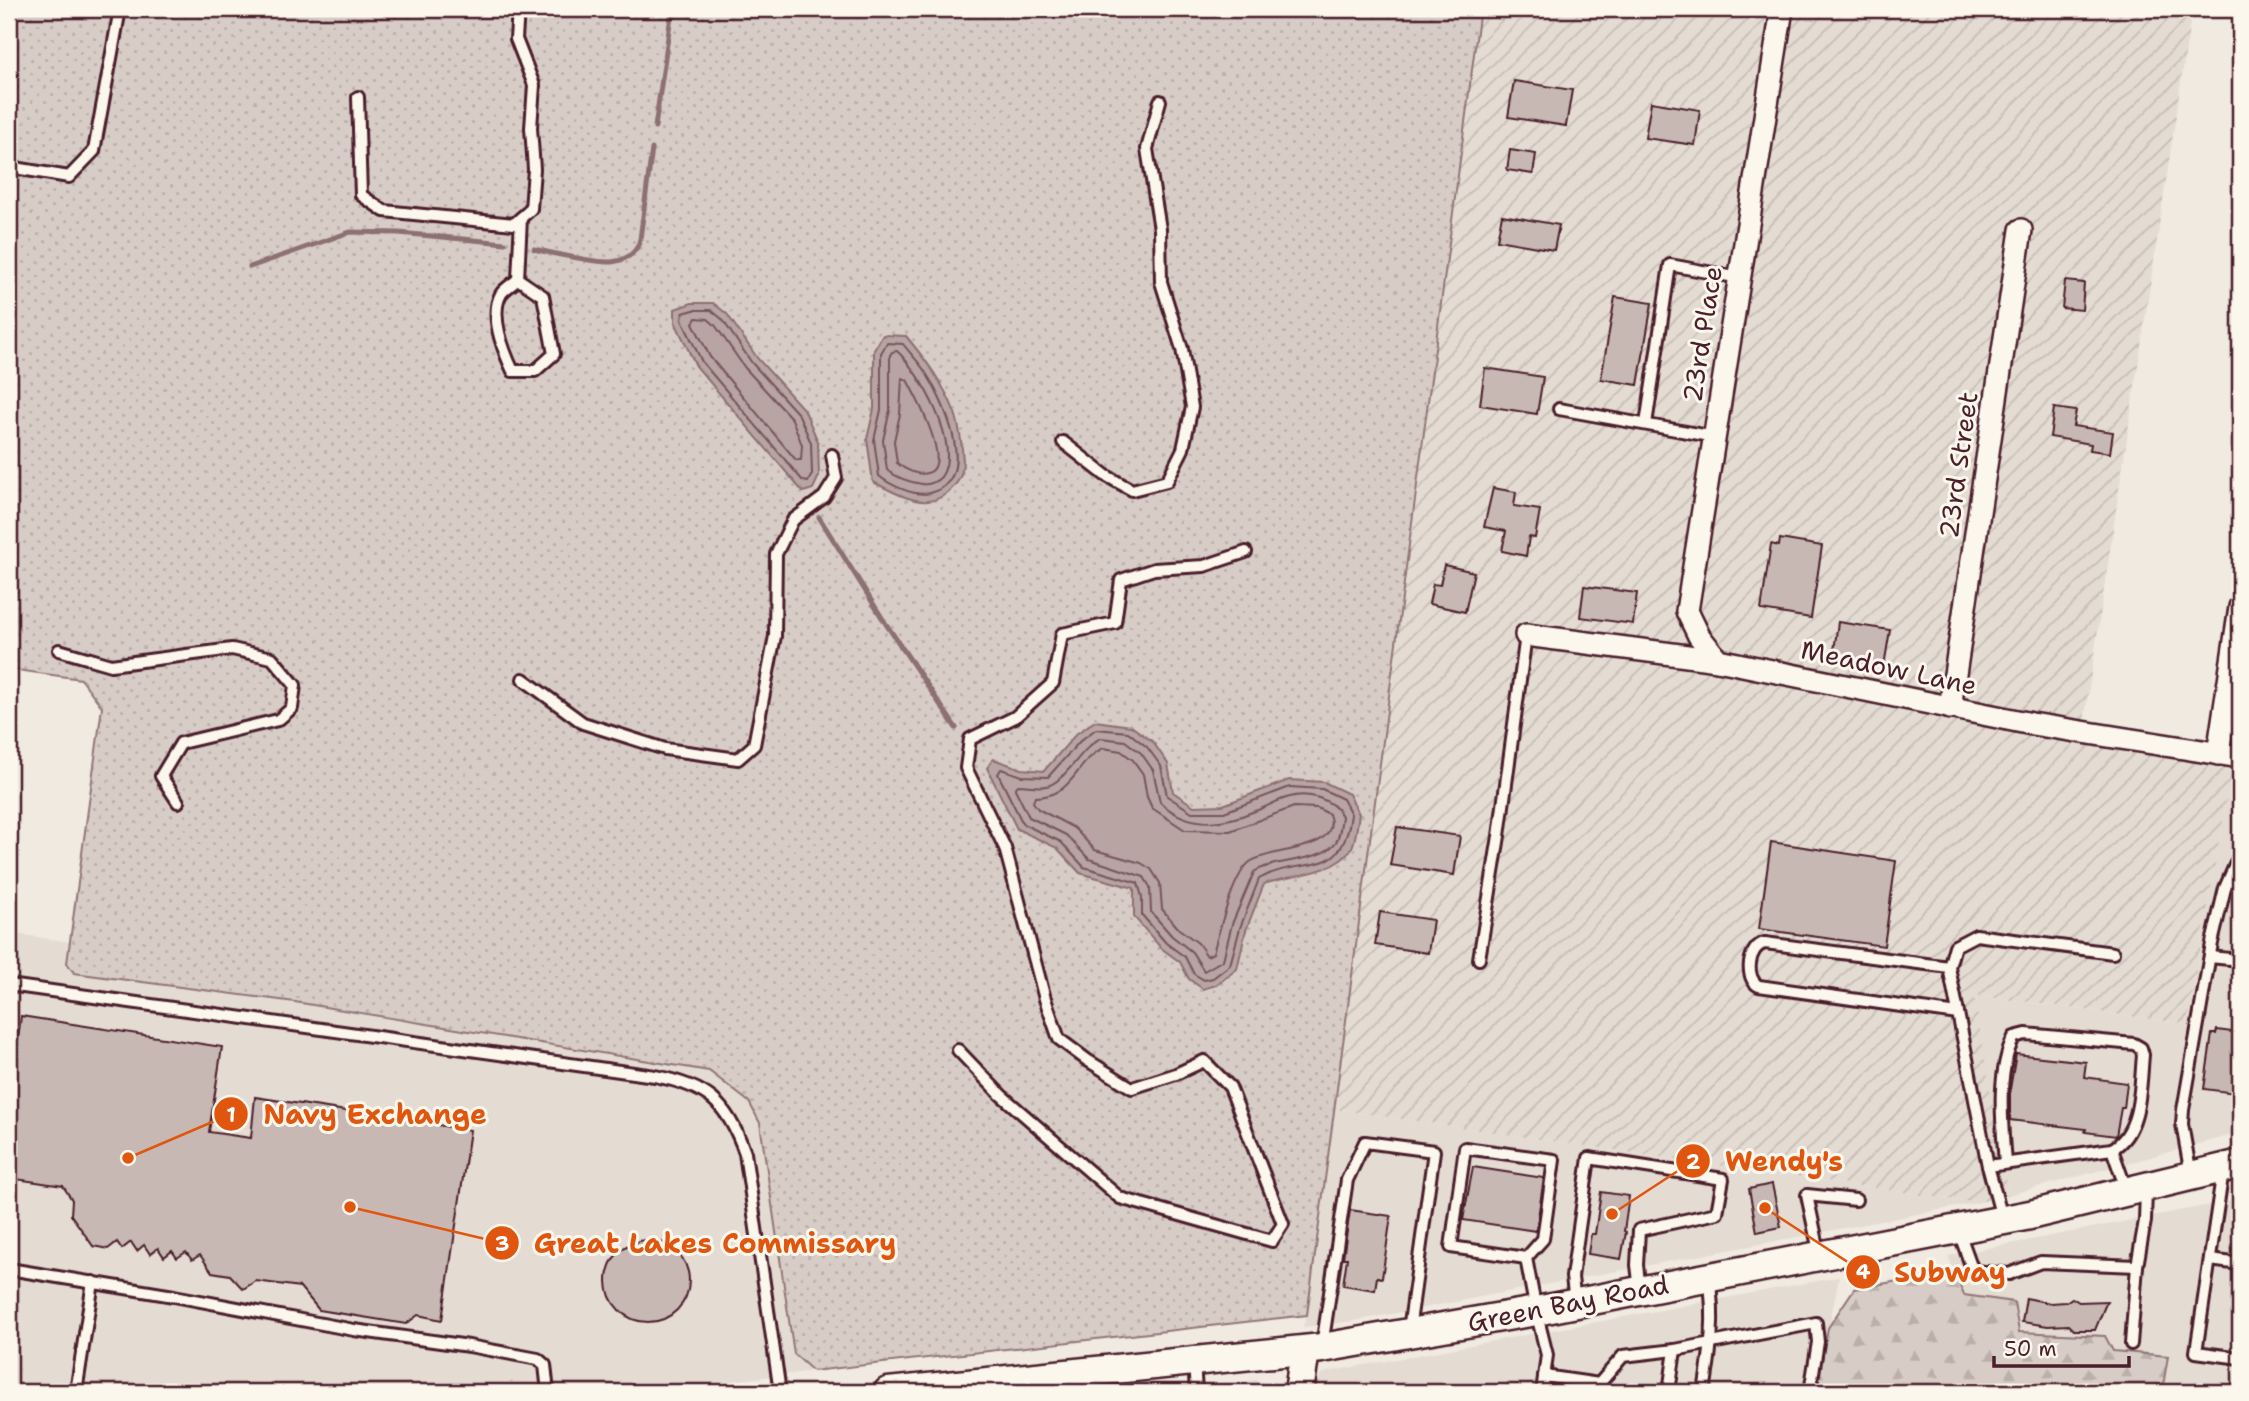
<svg xmlns="http://www.w3.org/2000/svg" width="2249" height="1401" font-family="'Shantell Sans',sans-serif">
<style>
.built{fill:#e4dbd2}
.industrial{fill:url(#industrial-furrows)}
.grass{fill:url(#grass-dots);stroke:#917678;stroke-width:2}
.forest{fill:url(#forest-firs);stroke:#917678;stroke-width:2}
.water{fill:#b8a4a2;stroke:#8c6f72;stroke-width:2}
.lines{fill:none;stroke-linecap:round;stroke-linejoin:round}
.shore{stroke:#76545b;stroke-width:2}
.stream{stroke:#8c6f72;stroke-width:5}
.building{fill:#c8b8b3;stroke:#4a1f2b;stroke-width:2}
.lane-casing{stroke:#4a1f2b;stroke-width:16}
.street-casing{stroke:#4a1f2b;stroke-width:26}
.secondary-casing{stroke:#4a1f2b;stroke-width:33}
.lane{stroke:#fbf7ec;stroke-width:10}
.street{stroke:#fbf7ec;stroke-width:21}
.secondary{stroke:#fbf7ec;stroke-width:28}
.labels{text-anchor:middle;dominant-baseline:central;stroke-width:6;stroke-linejoin:round;paint-order:stroke}
.street-label{font-size:26px;fill:#4a1f2b;stroke:#fbf7ec}
.leader{fill:none;stroke:#e0560e;stroke-width:2.5}
.callout-dot{fill:#e0560e;stroke:#fbf7ec;stroke-width:2.5}
.mark-label{font-size:21px;text-anchor:middle;font-weight:bold;fill:#fff}
.callout-label{font-size:28px;text-anchor:middle;font-weight:bold;fill:#e0560e;stroke:#fbf7ec;stroke-width:6;stroke-linejoin:round;paint-order:stroke}
</style>
<defs>
<pattern id="industrial-furrows" width="10" height="10" patternUnits="userSpaceOnUse" patternTransform="scale(1.75)"><rect width="10" height="10" fill="#e4dbd2"/><path d="M-1 1l2-2M0 10L10 0M9 11l2-2" fill="none" stroke="#c5bcb4"/></pattern>
<pattern id="grass-dots" width="8" height="8" patternUnits="userSpaceOnUse" patternTransform="scale(1.75)"><rect width="8" height="8" fill="#d8ccc6"/><path d="M2 2h.1M6 6h.1" fill="none" stroke="#bbafaa" stroke-width="1.8" stroke-linecap="round"/></pattern>
<pattern id="forest-firs" width="22" height="20" patternUnits="userSpaceOnUse" patternTransform="scale(1.75)"><rect width="22" height="20" fill="#d8ccc6"/><path d="M5 1l3.5 6h-7zM16 11l3.5 6h-7z" fill="#bbafaa"/></pattern>
</defs>
<rect width="100%" height="100%" fill="#f0eae0"/>
<filter id="ink" filterUnits="userSpaceOnUse"><feTurbulence type="fractalNoise" baseFrequency=".0143" numOctaves="2"/><feDisplacementMap in="SourceGraphic" scale="14" xChannelSelector="R" yChannelSelector="G"/><feConvolveMatrix kernelMatrix="1 2 1 2 8 2 1 2 1" color-interpolation-filters="sRGB"/></filter>
<g filter="url(#ink)">
<g class="built">
<polygon points="2237,742 2240,742 2240,1133 2008,1195 1973,995 2187,1024"/>
<polygon points="9,933 70,942 67,963 75,973 295,1002 709,1071 749,1102 760,1123 794,1354 813,1371 640,1392 9,1392"/>
<polygon points="1334,1109 1976,1203 1354,1321 1303,1327 1307,1315"/>
<polygon points="2240,1199 2240,1392 2162,1392 2168,1356 2112,1351 2105,1336 2019,1332 1964,1295 1948,1256"/>
<polygon points="1839,1277 1816,1392 1314,1392 1321,1374 1327,1372"/>
<polygon points="1256,1380 1267,1384 1274,1392 1125,1392"/>
</g>
<polygon class="industrial" points="1480,9 2192,9 2084,721 2237,742 2187,1024 1974,995 2008,1195 1976,1203 1334,1109"/>
<polygon class="grass" points="9,9 1480,9 1307,1315 813,1371 794,1354 760,1123 749,1102 709,1071 295,1002 74,973 67,963 102,707 81,679 9,669"/>
<polygon class="forest" points="1953,1271 1964,1295 2014,1302 2019,1332 2105,1336 2113,1351 2168,1356 2162,1392 1816,1392 1828,1328 1854,1289"/>
<g class="water">
<polygon points="692,303 713,303 727,314 758,359 805,411 818,442 819,476 813,489 803,492 696,366 675,322 675,309"/>
<path d="M883,335L906,336C925,359 944,384 955,413C959,424 965,459 962,471C959,485 943,500 928,501C911,503 888,489 873,482L867,439L874,409V350Z"/>
<path d="M1095,721L1131,726L1153,742L1168,764L1173,792L1194,806L1223,805L1289,780L1324,782L1349,794L1359,814C1357,825 1356,843 1350,851C1334,874 1290,875 1264,884L1246,930L1237,969L1216,985L1203,989L1189,979L1180,962L1161,948L1134,917V888L1080,873L1057,848L1017,829L987,768L993,759L1022,769L1044,771L1076,734Z"/>
</g>
<g class="lines">
<g class="shore">
<polygon points="694,310 711,310 722,319 752,363 799,415 811,443 812,474 808,482 803,481 702,362 682,320 683,313"/>
<polygon points="696,318 708,319 715,325 745,368 792,419 802,445 801,460 796,460 710,357 693,323"/>
<path d="M887,343L903,344C910,353 918,361 924,370C942,397 982,480 930,493C915,497 890,485 879,476L874,440L881,410V353Z"/>
<path d="M897,351C920,372 963,447 941,477C936,482 929,485 922,484C909,482 897,478 887,470L883,440L890,410V355L892,352Z"/>
<path d="M902,378L907,380C914,393 955,467 927,473C917,476 904,469 897,463L894,441L900,414Z"/>
<path d="M1096,729L1128,732L1147,747L1161,766L1167,796L1192,812H1224L1290,787L1322,789L1343,799L1351,814C1343,883 1302,854 1259,879L1240,928L1230,965L1213,978L1204,980L1194,974L1185,957L1166,943L1142,915V897L1138,883L1084,867L1061,842L1023,824L998,774L1001,769L1022,776L1048,777L1081,740Z"/>
<path d="M1101,738L1125,741L1141,753L1153,770L1160,802C1188,829 1222,825 1255,811C1267,807 1279,799 1290,797C1309,792 1333,799 1342,816C1341,823 1340,836 1336,842C1322,863 1275,858 1254,872L1232,924L1223,960L1204,971L1192,952L1172,936L1151,912L1150,887L1144,877L1089,859L1066,835L1029,817L1015,789L1018,785C1027,785 1037,788 1046,786C1065,783 1081,747 1101,738Z"/>
<path d="M1103,748L1121,751L1133,760L1143,774L1147,797L1152,808L1185,830L1230,831L1294,807L1317,808L1329,814C1343,852 1272,847 1250,862C1233,874 1219,933 1213,953L1207,956L1198,943L1179,929L1162,909L1160,883L1151,869L1141,863L1095,850L1074,828L1038,809L1033,802L1035,797C1074,797 1074,763 1103,748Z"/>
</g>
<g class="stream">
<polyline points="655,127 672,9"/>
<path d="M534,249C550,253 597,263 612,262C626,260 637,253 640,239L652,149"/>
<polyline points="250,267 350,232 399,233 505,243"/>
<polyline points="819,517 886,624 956,728"/>
</g>
</g>
<g class="building">
<polygon points="1514,81 1572,90 1566,126 1508,117"/>
<polygon points="1651,102 1700,110 1695,145 1645,138"/>
<polygon points="1510,150 1536,154 1533,174 1507,170"/>
<polygon points="1502,215 1559,225 1554,250 1497,240"/>
<polygon points="2065,281 2084,283 2082,310 2062,308"/>
<polygon points="1615,297 1652,303 1638,385 1601,379"/>
<polygon points="1485,368 1543,377 1537,414 1480,405"/>
<polygon points="2054,408 2076,411 2073,426 2113,432 2110,453 2090,450 2091,444 2050,437"/>
<polygon points="1493,488 1516,492 1514,506 1540,510 1535,538 1529,537 1526,556 1502,551 1506,531 1484,527"/>
<polygon points="1780,539 1822,546 1811,618 1761,610 1771,544 1779,546"/>
<polygon points="1444,565 1474,572 1465,612 1429,604 1433,584 1440,585"/>
<polygon points="1584,586 1637,593 1633,624 1580,617"/>
<polygon points="1838,622 1890,630 1884,666 1833,658"/>
<polygon points="1397,827 1460,836 1454,875 1390,865"/>
<polygon points="1771,842 1896,861 1884,946 1759,929"/>
<polygon points="1380,912 1433,920 1428,953 1375,945"/>
<polygon points="21,1016 222,1047 209,1132 251,1138 255,1097 470,1130 442,1320 418,1315 406,1324 319,1310 300,1287 256,1281 243,1289 230,1275 212,1272 200,1255 192,1260 186,1252 177,1258 172,1251 164,1257 158,1248 150,1254 144,1245 137,1251 131,1242 122,1249 117,1242 108,1249 93,1246 71,1215 72,1200 63,1186 9,1178 9,1038 18,1039"/>
<polygon points="2217,1030 2240,1033 2236,1057 2240,1058 2240,1072 2238,1072 2235,1093 2204,1089 2212,1034 2216,1034"/>
<polygon points="2016,1054 2086,1062 2084,1077 2127,1083 2124,1108 2121,1108 2116,1136 2085,1132 2086,1129 2010,1120 2010,1089"/>
<polygon points="1473,1167 1544,1178 1536,1231 1463,1220"/>
<polygon points="1772,1184 1781,1227 1757,1232 1749,1189"/>
<polygon points="1601,1192 1629,1196 1624,1231 1626,1232 1621,1259 1588,1254 1591,1234 1595,1234"/>
<polygon points="1350,1210 1391,1216 1382,1278 1377,1277 1375,1290 1343,1285 1347,1258 1343,1258"/>
<circle cx="648" cy="1281" r="41"/>
<polygon points="2026,1298 2050,1303 2066,1302 2072,1298 2079,1302 2107,1301 2095,1330 2074,1330 2069,1325 2048,1326 2022,1322"/>
</g>
<g class="lines">
<defs>
<g id="lane">
<polyline points="358,97 361,195 384,211 514,224 531,209 534,169 531,128 534,85 516,39 518,9"/>
<polyline points="9,167 69,177 94,151 120,9"/>
<path d="M518,279C513,284 504,289 501,294C489,315 504,352 513,371H535L554,354L543,296L518,279L521,218"/>
<polyline points="1559,409 1715,437"/>
<polyline points="1646,424 1670,265 1740,278"/>
<polyline points="1063,442 1105,475 1132,490 1167,481 1183,449 1192,407 1182,349 1161,282 1160,229 1147,149 1160,101"/>
<polyline points="59,650 111,665 232,649 272,658 295,685 292,708 278,720 181,743 161,776 178,802"/>
<polyline points="523,679 583,723 665,749 738,759 754,745 775,636 776,554 793,520 824,497 836,478 832,455"/>
<polyline points="2210,957 2240,960"/>
<polyline points="1479,959 1499,836 1526,635"/>
<path d="M1949,967L1765,943C1748,946 1744,979 1759,986L1958,1014"/>
<path d="M9,985L655,1076C707,1086 727,1102 745,1153L780,1392"/>
<polyline points="958,1050 1001,1095 1120,1198 1272,1241 1283,1224 1230,1087 1204,1061 1176,1074 1132,1088 1087,1060 1059,1039 1045,999 1005,848 966,768 970,739 1015,717 1053,683 1062,634 1115,623 1121,580 1154,569 1204,566 1246,552"/>
<polygon points="1465,1148 1554,1160 1543,1239 1526,1258 1451,1247"/>
<polyline points="2112,1149 2126,1189"/>
<path d="M1988,1166L2112,1149C2142,1132 2140,1086 2143,1055L2141,1048L2134,1044L2026,1034L2014,1037C1996,1074 2002,1123 2005,1163"/>
<polyline points="2223,1170 2196,1352 2240,1358"/>
<polyline points="2191,1175 2182,1124 2183,1110 2212,943 2225,888 2240,854"/>
<polyline points="2002,1218 1988,1166 1949,967 1955,946 1976,935 2113,953"/>
<polyline points="1959,1232 1973,1271 2009,1274 2041,1262 2137,1266"/>
<polyline points="1820,1256 1807,1195 1856,1200"/>
<polyline points="1526,1258 1536,1311 1547,1355 1542,1392"/>
<polyline points="2210,1260 2240,1264"/>
<polyline points="9,1269 174,1296 354,1330 469,1346 538,1359 545,1365 548,1392"/>
<polyline points="1575,1302 1572,1277 1589,1158 1723,1179 1717,1213 1639,1230 1637,1265 1640,1290"/>
<polyline points="2131,1344 2137,1266 2145,1221 2146,1190"/>
<polyline points="1322,1346 1347,1180 1365,1142 1434,1151 1409,1330"/>
<polyline points="1194,1361 1196,1392"/>
<polyline points="1544,1376 1599,1384"/>
<polyline points="76,1392 93,1282"/>
<polyline points="1598,1392 1599,1384 1623,1356 1675,1350 1816,1323 1818,1342 1810,1392"/>
<polyline points="1669,1392 1675,1350"/>
<path d="M1704,1392C1710,1354 1716,1319 1709,1280"/>
</g>
<g id="street">
<polyline points="1526,635 1718,660 2032,724 2240,757"/>
<polyline points="1718,660 1699,636 1687,611 1782,9"/>
<polyline points="1950,708 2021,230"/>
<polyline points="2218,754 2240,607"/>
</g>
<g id="secondary">
<polyline points="888,1392 1322,1348 1536,1311 2030,1215 2240,1164"/>
<polyline points="1299,1392 1305,1350"/>
</g>
</defs>
<use href="#lane" class="lane-casing"/>
<use href="#street" class="street-casing"/>
<use href="#secondary" class="secondary-casing"/>
<use href="#lane" class="lane"/>
<use href="#street" class="street"/>
<use href="#secondary" class="secondary"/>
</g>
</g>
<g class="labels">
<g class="street-label">
<text transform="translate(1702 334) rotate(-81)">23rd Place</text>
<text transform="translate(1958 465) rotate(-82)">23rd Street</text>
<text transform="translate(1889 667) rotate(12)">Meadow Lane</text>
<text transform="translate(1568 1303) rotate(-11)">Green Bay Road</text>
</g>
</g>
<path class="leader" d="M128 1158L231 1114M1612 1214L1693 1161M350 1207L502 1243M1765 1208L1863 1272"/>
<g class="callout-dot">
<circle cx="128" cy="1158" r="7"/>
<circle cx="1612" cy="1214" r="7"/>
<circle cx="350" cy="1207" r="7"/>
<circle cx="1765" cy="1208" r="7"/>
<circle cx="231" cy="1114" r="18"/>
<circle cx="1693" cy="1161" r="18"/>
<circle cx="502" cy="1243" r="18"/>
<circle cx="1863" cy="1272" r="18"/>
</g>
<g class="mark-label">
<text x="231" y="1122">1</text>
<text x="1693" y="1169">2</text>
<text x="502" y="1251">3</text>
<text x="1863" y="1279">4</text>
</g>
<g class="callout-label">
<text x="375" y="1124">Navy Exchange</text>
<text x="1784" y="1171">Wendy's</text>
<text x="715" y="1253">Great Lakes Commissary</text>
<text x="1950" y="1282">Subway</text>
</g>
<rect width="2249" height="1401" fill="none" stroke="#fbf7ec" stroke-width="35"/>
<rect x="18" y="18" width="2214" height="1366" fill="none" stroke="#4a1f2b" stroke-width="2.5" filter="url(#ink)"/>
<path d="M1994 1356v10h135v-10" fill="none" stroke="#4a1f2b" stroke-width="3.5"/>
<text x="2004" y="1356" font-size="21" fill="#4a1f2b" stroke="#fbf7ec" stroke-width="5" paint-order="stroke">50 m</text>
</svg>
